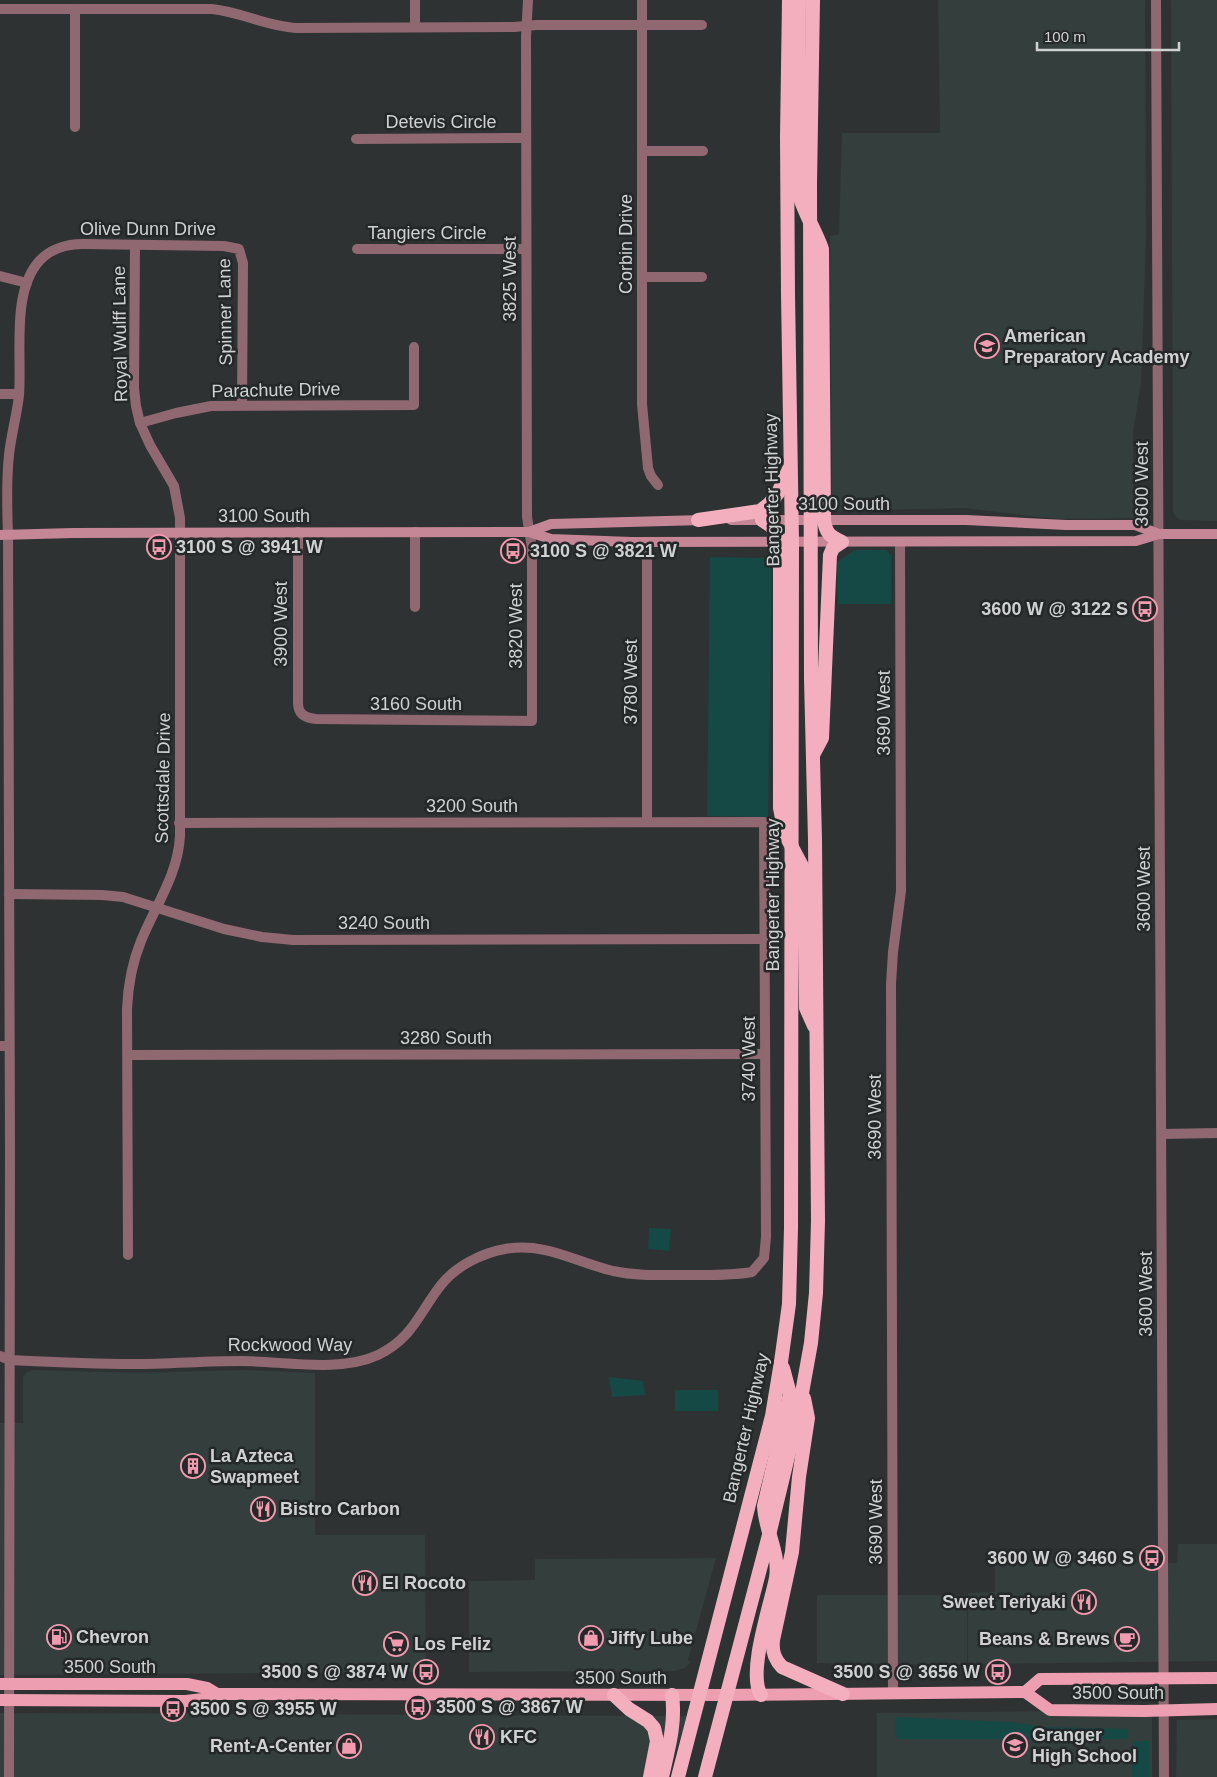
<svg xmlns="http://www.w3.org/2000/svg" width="1217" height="1777" font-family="Arial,sans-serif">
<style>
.built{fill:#333e3d}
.green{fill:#144946}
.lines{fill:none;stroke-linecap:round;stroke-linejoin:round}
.minor{stroke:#906871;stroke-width:10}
.tertiary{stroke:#906871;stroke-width:10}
.secondary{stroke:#c58795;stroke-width:10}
.primary{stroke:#ee9eb1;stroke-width:12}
.trunk{stroke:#f4afbf;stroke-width:14}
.labels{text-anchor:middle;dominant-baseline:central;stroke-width:5;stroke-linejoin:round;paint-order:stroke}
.street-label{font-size:18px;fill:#d0d2d2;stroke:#252828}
.poi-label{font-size:18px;font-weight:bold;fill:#d0d2d2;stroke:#252828;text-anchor:start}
</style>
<rect width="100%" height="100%" fill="#2f3232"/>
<g class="built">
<polygon points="938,0 1145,0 1146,239 1141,383 1133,432 1134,518 1057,519 964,508 832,511 830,236 839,234 842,133 940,133"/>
<polygon points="1171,0 1217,0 1217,521 1180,520 1176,517 1173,512"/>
<polygon points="32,1370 138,1373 243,1370 315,1373 315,1535 425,1535 426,1672 0,1675 0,1423 23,1423 23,1377 26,1373"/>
<polygon points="1178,1544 1217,1544 1217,1661 968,1664 968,1593 995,1592 995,1562 1177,1563"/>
<polygon points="716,1558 688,1660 691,1662 685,1668 674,1671 469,1672 469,1581 535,1580 535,1559"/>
<polygon points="817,1595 967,1595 967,1665 817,1663"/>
<polygon points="1152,1710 1152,1777 877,1777 877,1713"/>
<polygon points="0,1713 689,1716 664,1777 0,1777"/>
<polygon points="1217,1719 1217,1777 1176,1777 1177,1720"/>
</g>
<g class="green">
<polygon points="855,550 886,550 891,555 891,604 838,604 837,562"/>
<polygon points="710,557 768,558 772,565 768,817 707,816"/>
<polygon points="649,1228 671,1229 669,1251 648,1249"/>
<polygon points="609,1377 643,1381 645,1395 612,1397"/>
<rect x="675" y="1390" width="43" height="21"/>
<polygon points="895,1717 1009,1722 1045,1727 1128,1729 1128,1739 898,1739 895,1734"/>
<polygon points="1133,1741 1149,1741 1149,1777 1132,1777"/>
</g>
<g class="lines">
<g class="minor">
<polyline points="415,0 415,27"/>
<polyline points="642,0 642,404 648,468 651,476 658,485"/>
<path d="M0,9H212C241,12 266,26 296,28L514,27L536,25H702"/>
<polyline points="75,127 75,9"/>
<polyline points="356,139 526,138"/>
<polyline points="642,151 703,151"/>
<polyline points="357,249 526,249"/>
<polyline points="0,276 27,283"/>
<polyline points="642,277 702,277"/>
<polyline points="0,394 19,394"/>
<polyline points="140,423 176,413 211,406 414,405 414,347"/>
<path d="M298,532V703C298,714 305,718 316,719L532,721V548L527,517L526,37L528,0"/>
<path d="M8,535C7,508 6,482 9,455C11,435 17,415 19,395C22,357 12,297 36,265C47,250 65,244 83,244L224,246L239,249L243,263L242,405"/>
<polyline points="415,607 415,532"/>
<polyline points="647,822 647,542"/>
<polyline points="9,894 102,895 123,897 224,929 262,937 293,940 765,939"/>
<polyline points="0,1046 9,1046"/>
<polyline points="128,1055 765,1054"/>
<polyline points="1162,1134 1217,1133"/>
<path d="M128,1255L127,1009C128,986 132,963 141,941C155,906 178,875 180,836V518L174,486L150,445L140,423L136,406L134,388L135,245"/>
<path d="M0,1356L10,1360C51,1362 92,1364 133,1364C169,1364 205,1361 240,1361C283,1361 339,1373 378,1355C413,1338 419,1313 441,1285C456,1266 482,1253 505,1249C546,1242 575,1262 613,1271C637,1276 660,1275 684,1275C707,1275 729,1276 752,1272L764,1258L766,1237L764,822L179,823"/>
<polyline points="893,1693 891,984 893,952 901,891 900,542"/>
</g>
<g class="tertiary">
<polyline points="1156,0 1164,1777"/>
<polyline points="8,535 10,1148 9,1777"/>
</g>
<g class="secondary">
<polyline points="731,520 966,520 1066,525 1135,525 1159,534"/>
<polyline points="529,532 551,524 704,520"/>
<polyline points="0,535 73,533 529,532 551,539 631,542 1136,541 1159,534 1217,534"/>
</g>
<g class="primary">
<polyline points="0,1684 187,1684 207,1688 217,1694"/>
<polyline points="1025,1692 1040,1679 1217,1678"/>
<polyline points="0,1700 186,1701 203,1699 217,1694 726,1695 1025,1692 1050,1710 1144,1711 1217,1709"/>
</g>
<g class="trunk">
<path d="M799,0L798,191C803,212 815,229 822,249L824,520C826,534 830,536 842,542L833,548L830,555L822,738L813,755"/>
<polyline points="698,520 760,511 769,504 778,493 789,469"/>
<path d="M762,520C772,526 777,530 780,542V808L785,834L802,866L804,875L806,1008L814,1026"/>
<path d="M804,1398L808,1418L799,1477L792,1552L773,1640C772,1651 774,1659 782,1667L843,1694"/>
<polyline points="614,1695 629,1709 648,1721 654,1728 657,1741 650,1777"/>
<path d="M761,1695C747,1673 771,1604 776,1578C780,1553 765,1531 764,1506L790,1394L783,1368"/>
<path d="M662,1777C668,1750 676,1723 672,1695"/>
<polyline points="678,1777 772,1416 781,1362 789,1304 791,1228 792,542 788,294 787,137 789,0"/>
<polyline points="705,1777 769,1535 798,1415 811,1343 816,1293 818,1221 815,840 811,679 810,184 813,0"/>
</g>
</g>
<defs>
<symbol id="school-ring" viewBox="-11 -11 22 22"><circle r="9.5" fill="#252828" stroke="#f29aaf" stroke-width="1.5"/><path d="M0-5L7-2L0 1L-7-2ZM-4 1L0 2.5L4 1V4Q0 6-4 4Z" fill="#f29aaf"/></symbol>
<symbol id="bus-ring" viewBox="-11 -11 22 22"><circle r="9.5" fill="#252828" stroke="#f29aaf" stroke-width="1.5"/><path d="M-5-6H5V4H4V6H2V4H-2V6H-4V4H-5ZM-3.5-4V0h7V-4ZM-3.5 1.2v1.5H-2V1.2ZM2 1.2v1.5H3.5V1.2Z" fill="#f29aaf"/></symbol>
<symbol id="building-ring" viewBox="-11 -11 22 22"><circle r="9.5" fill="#252828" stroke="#f29aaf" stroke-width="1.5"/><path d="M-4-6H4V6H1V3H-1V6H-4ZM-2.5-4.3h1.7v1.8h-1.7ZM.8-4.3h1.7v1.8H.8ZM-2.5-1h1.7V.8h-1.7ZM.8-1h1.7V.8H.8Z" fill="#f29aaf"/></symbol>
<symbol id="restaurant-ring" viewBox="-11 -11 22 22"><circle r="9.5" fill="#252828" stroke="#f29aaf" stroke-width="1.5"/><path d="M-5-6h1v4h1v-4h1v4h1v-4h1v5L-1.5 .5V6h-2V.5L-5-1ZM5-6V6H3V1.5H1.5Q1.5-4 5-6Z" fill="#f29aaf"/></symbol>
<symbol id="fuel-ring" viewBox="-11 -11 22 22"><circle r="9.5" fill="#252828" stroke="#f29aaf" stroke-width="1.5"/><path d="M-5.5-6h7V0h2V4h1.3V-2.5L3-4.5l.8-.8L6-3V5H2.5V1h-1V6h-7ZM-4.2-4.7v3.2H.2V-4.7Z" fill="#f29aaf"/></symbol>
<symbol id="shop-ring" viewBox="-11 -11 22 22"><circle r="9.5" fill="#252828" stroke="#f29aaf" stroke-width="1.5"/><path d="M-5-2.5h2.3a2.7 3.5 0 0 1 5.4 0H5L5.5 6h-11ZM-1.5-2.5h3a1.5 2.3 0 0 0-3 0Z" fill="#f29aaf"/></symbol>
<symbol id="cafe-ring" viewBox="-11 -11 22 22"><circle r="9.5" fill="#252828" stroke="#f29aaf" stroke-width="1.5"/><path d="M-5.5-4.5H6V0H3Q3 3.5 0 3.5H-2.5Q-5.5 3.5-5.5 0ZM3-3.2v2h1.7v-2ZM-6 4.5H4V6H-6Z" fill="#f29aaf"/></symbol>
<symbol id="supermarket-ring" viewBox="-11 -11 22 22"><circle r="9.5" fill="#252828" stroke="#f29aaf" stroke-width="1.5"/><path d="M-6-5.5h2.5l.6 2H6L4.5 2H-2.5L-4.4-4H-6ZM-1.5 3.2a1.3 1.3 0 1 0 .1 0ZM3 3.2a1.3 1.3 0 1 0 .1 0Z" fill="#f29aaf"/></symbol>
</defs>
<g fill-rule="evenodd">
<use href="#school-ring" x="973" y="332" width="28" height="28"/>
<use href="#bus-ring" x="145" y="533" width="28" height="28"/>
<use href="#bus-ring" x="499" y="537" width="28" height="28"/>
<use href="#bus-ring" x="1131" y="595" width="28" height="28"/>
<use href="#building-ring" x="179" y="1452" width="28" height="28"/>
<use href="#restaurant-ring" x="249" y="1495" width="28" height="28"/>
<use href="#bus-ring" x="1138" y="1544" width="28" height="28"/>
<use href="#restaurant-ring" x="351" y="1569" width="28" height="28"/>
<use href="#restaurant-ring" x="1070" y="1588" width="28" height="28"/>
<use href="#fuel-ring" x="45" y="1623" width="28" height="28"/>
<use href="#shop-ring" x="577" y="1624" width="28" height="28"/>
<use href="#cafe-ring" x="1113" y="1625" width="28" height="28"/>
<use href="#supermarket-ring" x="382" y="1630" width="28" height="28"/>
<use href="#bus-ring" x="412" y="1658" width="28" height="28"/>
<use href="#bus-ring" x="984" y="1658" width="28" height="28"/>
<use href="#bus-ring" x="404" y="1693" width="28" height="28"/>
<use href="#bus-ring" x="159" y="1695" width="28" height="28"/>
<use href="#restaurant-ring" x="468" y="1723" width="28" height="28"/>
<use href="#school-ring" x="1001" y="1731" width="28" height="28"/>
<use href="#shop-ring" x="335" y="1732" width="28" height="28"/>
</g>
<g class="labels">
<g class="street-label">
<text x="441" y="122">Detevis Circle</text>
<text x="148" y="229">Olive Dunn Drive</text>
<text x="427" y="233">Tangiers Circle</text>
<text transform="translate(626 244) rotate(-90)">Corbin Drive</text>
<text transform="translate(510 279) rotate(-90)">3825 West</text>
<text transform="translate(225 312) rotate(-91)">Spinner Lane</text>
<text transform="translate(120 334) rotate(-91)">Royal Wulff Lane</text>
<text transform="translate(276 390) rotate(-1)">Parachute Drive</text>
<text transform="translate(1142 484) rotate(-90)">3600 West</text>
<text transform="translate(772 490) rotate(-91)">Bangerter Highway</text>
<text x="844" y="504">3100 South</text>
<text x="264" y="516">3100 South</text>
<text transform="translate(281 624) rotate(-90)">3900 West</text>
<text transform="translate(516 626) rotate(-90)">3820 West</text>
<text transform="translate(631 682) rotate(-90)">3780 West</text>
<text x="416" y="704">3160 South</text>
<text transform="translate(884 713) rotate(-90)">3690 West</text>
<text transform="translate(163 778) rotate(-89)">Scottsdale Drive</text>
<text x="472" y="806">3200 South</text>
<text transform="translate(1144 889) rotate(-90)">3600 West</text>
<text transform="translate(773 895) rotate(-90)">Bangerter Highway</text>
<text x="384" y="923">3240 South</text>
<text x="446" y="1038">3280 South</text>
<text transform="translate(749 1059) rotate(-90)">3740 West</text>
<text transform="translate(875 1117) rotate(-90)">3690 West</text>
<text transform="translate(1146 1294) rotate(-90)">3600 West</text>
<text x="290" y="1345">Rockwood Way</text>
<text transform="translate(746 1428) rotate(-77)">Bangerter Highway</text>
<text transform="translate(876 1522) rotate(-90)">3690 West</text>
<text x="110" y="1667">3500 South</text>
<text x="621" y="1678">3500 South</text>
<text x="1118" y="1693">3500 South</text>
</g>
<g class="poi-label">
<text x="1004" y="336">American<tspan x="1004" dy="21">Preparatory Academy</tspan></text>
<text x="176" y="547">3100 S @ 3941 W</text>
<text x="530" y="551">3100 S @ 3821 W</text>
<text x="1128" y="609" text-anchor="end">3600 W @ 3122 S</text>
<text x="210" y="1456">La Azteca<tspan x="210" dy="21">Swapmeet</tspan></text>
<text x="280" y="1509">Bistro Carbon</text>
<text x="1134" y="1558" text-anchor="end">3600 W @ 3460 S</text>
<text x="382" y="1583">El Rocoto</text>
<text x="1066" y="1602" text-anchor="end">Sweet Teriyaki</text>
<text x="76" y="1637">Chevron</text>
<text x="608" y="1638">Jiffy Lube</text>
<text x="1110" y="1639" text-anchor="end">Beans &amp; Brews</text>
<text x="414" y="1644">Los Feliz</text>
<text x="408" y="1672" text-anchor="end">3500 S @ 3874 W</text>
<text x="980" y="1672" text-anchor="end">3500 S @ 3656 W</text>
<text x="436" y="1707">3500 S @ 3867 W</text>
<text x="190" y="1709">3500 S @ 3955 W</text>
<text x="1032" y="1735">Granger<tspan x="1032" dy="21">High School</tspan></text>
<text x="500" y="1737">KFC</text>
<text x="332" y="1746" text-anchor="end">Rent-A-Center</text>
</g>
</g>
<path d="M1037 42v8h142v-8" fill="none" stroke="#d0d2d2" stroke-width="2.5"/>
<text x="1044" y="42" font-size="15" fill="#d0d2d2" stroke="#252828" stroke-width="4" paint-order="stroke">100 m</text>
</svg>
